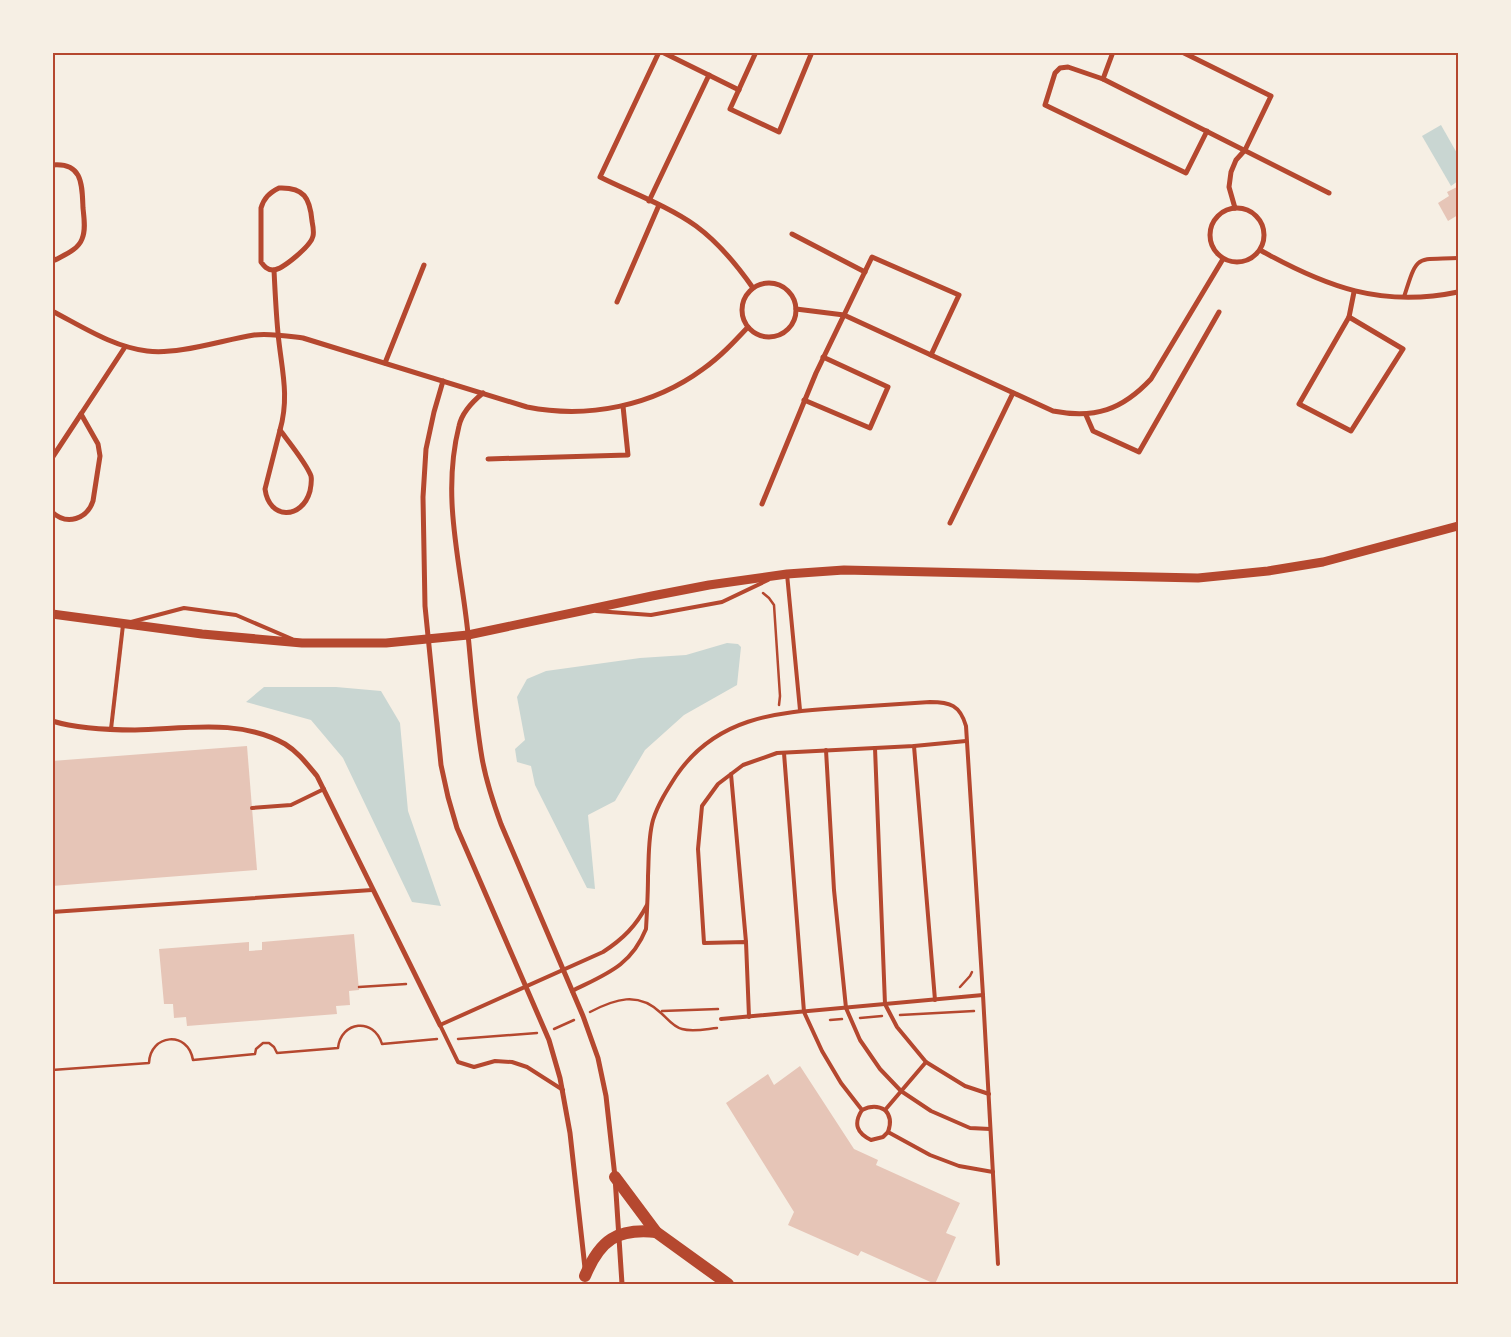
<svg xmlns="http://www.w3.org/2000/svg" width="1511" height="1337" font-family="'Public Sans',sans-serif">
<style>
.water{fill:#c9d6d2}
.building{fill:#e6c5b7}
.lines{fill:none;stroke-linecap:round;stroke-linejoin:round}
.path{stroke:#b5482f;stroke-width:2.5}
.service{stroke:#b5482f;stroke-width:4}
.minor{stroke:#b5482f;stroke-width:5}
.tertiary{stroke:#b5482f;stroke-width:9}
.trunk{stroke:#b5482f;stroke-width:12}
.neatline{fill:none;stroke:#b5482f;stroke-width:2}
</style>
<rect width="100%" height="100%" fill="#f6efe4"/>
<g class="water">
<polygon points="1441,125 1458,155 1458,181 1451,186 1422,136"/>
<polygon points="727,643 738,644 741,647 737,685 684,715 645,750 615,801 588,815 595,889 587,888 535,785 531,766 517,762 515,749 525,740 517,697 527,679 546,671 640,658 686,655"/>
<polygon points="264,687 336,687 381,691 400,723 408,811 441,906 412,902 343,758 311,720 246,702"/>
</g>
<g class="building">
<polygon points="1457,187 1458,190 1458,215 1448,221 1438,203 1449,196 1447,192"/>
<polygon points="247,746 257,870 52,886 52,761"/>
<polygon points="354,934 359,990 349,991 350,1005 336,1006 337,1014 187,1026 186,1017 174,1018 173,1004 164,1004 159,949 249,942 249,951 262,950 262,942"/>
<polygon points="800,1066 854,1149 878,1160 876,1165 960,1203 946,1233 956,1237 935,1284 861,1251 858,1256 788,1225 794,1212 726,1103 768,1074 774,1085"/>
</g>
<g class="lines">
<g class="path">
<polyline points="763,593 769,598 774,605 780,696 779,705"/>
<polyline points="359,987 406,984"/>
<polyline points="960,987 970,976 972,972"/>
<polyline points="662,1011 718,1009"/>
<path d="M590,1012C615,999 638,991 661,1013C668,1019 673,1027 682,1029C693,1032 706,1029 717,1028"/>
<polyline points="900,1015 974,1011"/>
<polyline points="860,1018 882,1016"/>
<polyline points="830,1020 842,1019"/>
<polyline points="554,1029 574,1020"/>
<polyline points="458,1039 537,1033"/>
<path d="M52,1070L149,1063C150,1034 188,1030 193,1060L255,1054L256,1049L263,1043H269L274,1047L277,1053L338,1048C341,1021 374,1017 382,1044L437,1039"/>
</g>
<g class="service">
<path d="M1404,297C1418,253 1415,260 1458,258"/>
<polyline points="787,574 800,710"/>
<polyline points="596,611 651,615 722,602 768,580"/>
<polyline points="131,622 184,608 236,615 292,639"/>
<polyline points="111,729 123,625"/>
<polyline points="914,746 935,1000"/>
<polyline points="875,748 885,1004 897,1027 926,1062 965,1086 989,1094"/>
<polyline points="826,750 834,890 846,1008 860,1040 880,1069 901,1091 931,1111 970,1128 990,1129"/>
<path d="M784,753L804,1012L822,1051L841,1083L862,1110C853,1124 857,1133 871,1140L883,1137L888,1132L930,1155L959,1166L993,1172"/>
<polyline points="731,774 746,942"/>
<polyline points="252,808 291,805 324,789"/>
<polyline points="52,912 372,890"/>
<path d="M572,991C606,974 631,966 646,929C647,911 648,894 648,876C649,857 648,838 653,820C658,804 667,790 676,776C715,718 775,712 839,708C870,706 900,704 930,702C950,702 960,705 966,726L983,995L998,1264"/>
<polyline points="749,1017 746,942 704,943 698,849 702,806 718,784 743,765 777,753 914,746 966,741"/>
<polyline points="721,1019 983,995"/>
<path d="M563,1090L527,1067L512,1062L495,1061L474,1067L458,1062L440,1025L603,952C623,939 636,926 647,905"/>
<path d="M862,1110C870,1106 877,1105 885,1110L926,1062"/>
<path d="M885,1110C891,1116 891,1124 888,1132"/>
</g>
<g class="minor">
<path d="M659,52L600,177C630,192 668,206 696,226C719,243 737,265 753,288"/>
<polyline points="662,52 739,90"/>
<polyline points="756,52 730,109 779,132 812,52"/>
<polyline points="1182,52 1271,96 1245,150 1236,160 1231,172 1229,187 1235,208"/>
<polyline points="1103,79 1113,52"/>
<polyline points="1207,131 1186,173 1045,105 1055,73 1060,68 1068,67 1103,79 1329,193"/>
<path d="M52,165C83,162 82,185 83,208C84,218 86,230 82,239C78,250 64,255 55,260L52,257"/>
<path d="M279,188C304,187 310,198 312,221C313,226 314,232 313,236C311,246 282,270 273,270C267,270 264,266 261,262V208C264,198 269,193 279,188Z"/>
<polyline points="649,201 709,75"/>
<circle cx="1237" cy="235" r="27"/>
<polyline points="792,234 865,272"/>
<path d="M1260,250C1326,287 1382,308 1458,292"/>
<path d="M274,270C275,291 276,312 278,333C281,367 290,395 280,430"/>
<circle cx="769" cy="310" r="27"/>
<polyline points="617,302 659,205"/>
<path d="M796,309L844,315L1053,411C1095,419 1122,410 1151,379L1223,259"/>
<path d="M52,311C83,327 113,347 147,351C179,355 222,340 254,335C270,333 287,336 303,338L527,407C588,419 653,406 703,369C720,357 734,342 748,327"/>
<polygon points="1349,317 1403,349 1351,431 1299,404"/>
<polyline points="1349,317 1354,292"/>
<polyline points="385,363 424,265"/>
<polyline points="443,381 434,412 426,449 423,497 425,606 441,765 448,797 457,828 549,1040 560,1078 570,1133 585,1268"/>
<path d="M483,393C472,402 462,412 459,426C441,498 461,563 468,634C472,675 475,717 482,758C486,781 493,802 501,824L583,1016L598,1058L606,1096L615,1177L622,1284"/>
<polyline points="804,400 870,428 888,387 823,357"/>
<polyline points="81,414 125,347"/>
<polyline points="1086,415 1093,431 1139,452 1219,312"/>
<path d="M280,430C288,441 307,464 311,476C312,481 311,486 310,491C302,520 269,520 265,489Z"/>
<path d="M52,458L81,414L98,444L100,456L93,501C87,519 67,526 52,512"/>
<polyline points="488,459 628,455 623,406"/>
<polyline points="762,504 816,373 872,257 959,295 931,355"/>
<polyline points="950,523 1013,393"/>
<path d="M52,721C79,729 108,730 135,730C185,729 239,718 285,744C298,752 307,764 317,776L440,1025"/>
</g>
<polyline class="tertiary" points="52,614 202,634 302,643 386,643 468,635 652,596 709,585 787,574 844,570 1198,578 1268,571 1323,562 1458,526"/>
<g class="trunk">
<polyline points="615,1177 656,1232 728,1284"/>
<path d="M585,1276C600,1240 617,1228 656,1232"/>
</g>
</g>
<rect width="1511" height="1337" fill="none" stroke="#f6efe4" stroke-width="108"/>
<rect x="54" y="54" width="1403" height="1229" class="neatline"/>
</svg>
